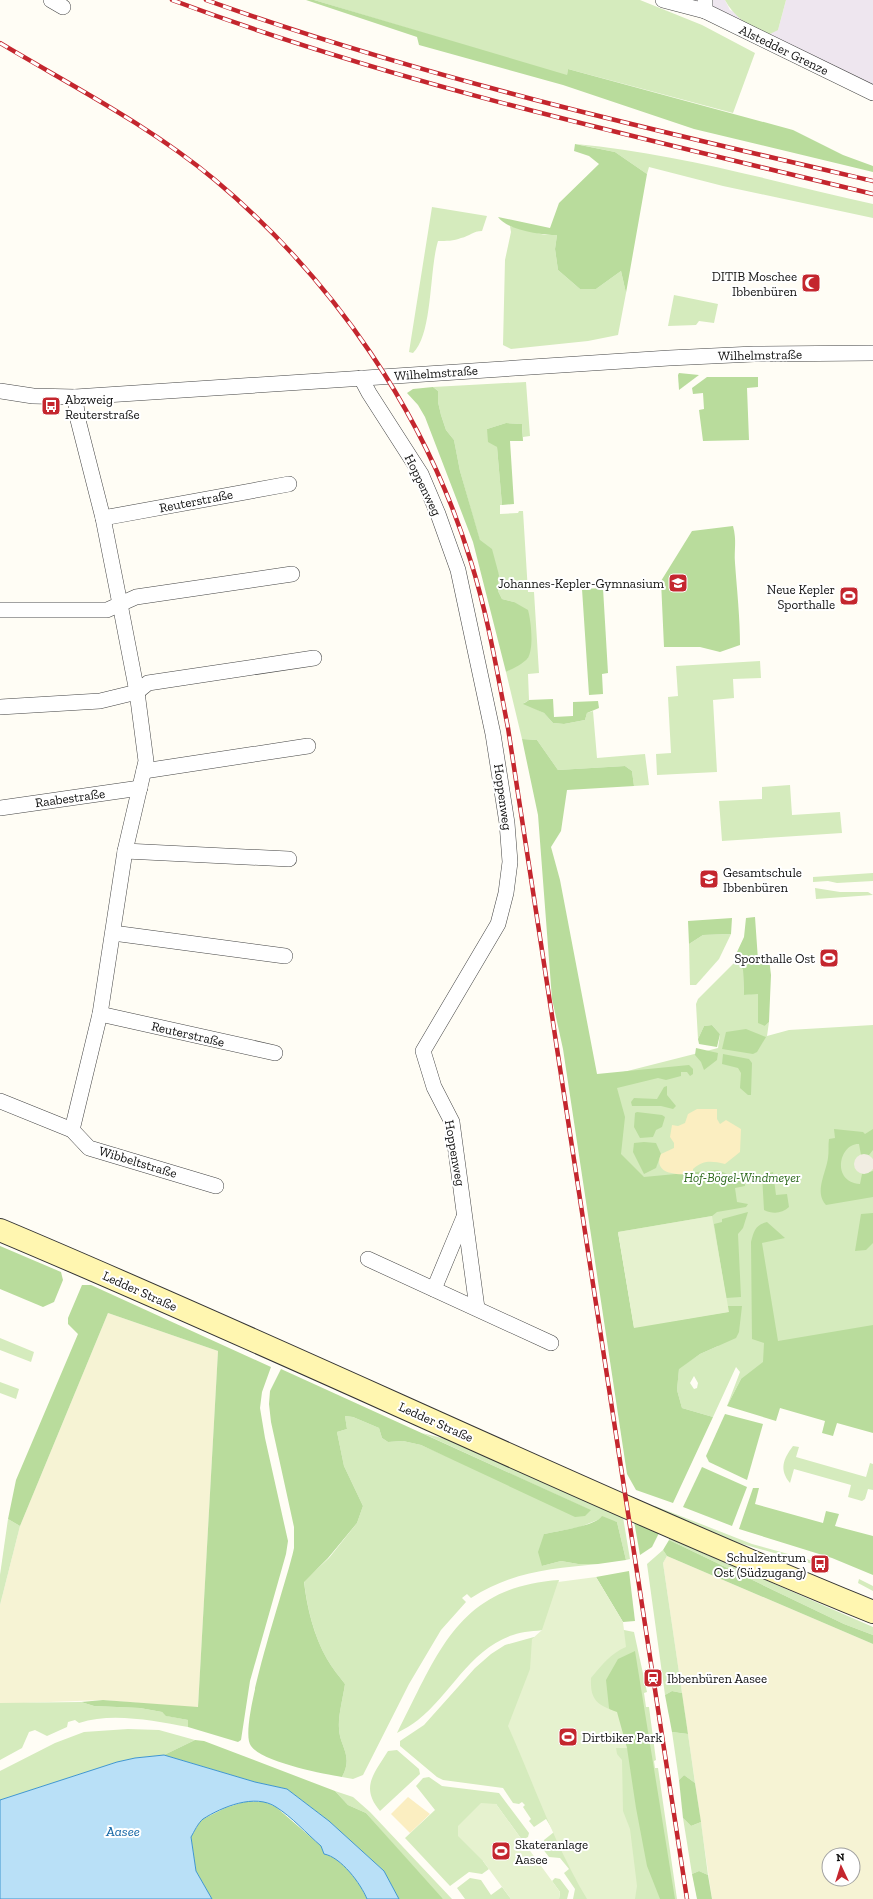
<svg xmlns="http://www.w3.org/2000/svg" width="873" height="1899" font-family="'Zilla Slab',serif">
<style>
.industrial{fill:#eee6ef}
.farmland{fill:#f6f3d4;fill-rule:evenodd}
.green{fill:#d5ebbd;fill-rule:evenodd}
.forest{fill:#b9dc9c}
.sand{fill:#fbeec1}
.pitch{fill:#e6f2cf}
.plaza{fill:#f1ede2}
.water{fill:#b9e0f7;stroke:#3f96cf}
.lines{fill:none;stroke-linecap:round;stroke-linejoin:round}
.street-casing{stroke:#444;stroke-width:16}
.secondary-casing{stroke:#333;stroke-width:24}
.street{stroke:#fff;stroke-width:15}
.secondary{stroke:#fff6b0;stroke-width:22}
.rail-casing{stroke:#c4262e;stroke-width:4.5}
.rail{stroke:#fff;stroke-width:3;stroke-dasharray:9;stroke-linecap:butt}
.labels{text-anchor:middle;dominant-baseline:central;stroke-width:4;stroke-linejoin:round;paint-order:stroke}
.street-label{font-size:13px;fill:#111;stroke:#fff}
.poi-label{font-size:13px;fill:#111;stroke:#fff;text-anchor:end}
.park-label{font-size:13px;font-style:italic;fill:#2f6b1f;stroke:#fff}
.water-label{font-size:14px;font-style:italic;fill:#1768a6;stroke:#fff}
</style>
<rect width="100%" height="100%" fill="#fffdf5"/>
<polygon class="industrial" points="673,0 725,0 730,10 778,30 786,0 873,0 873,87"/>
<g class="farmland">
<polygon points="108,1313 218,1351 198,1708 103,1700 23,1703 0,1703 0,1605 20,1526"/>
<path d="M667,1556L873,1644V1899H712L663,1563ZM829,1855H853V1879H829Z"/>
</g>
<g class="green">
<polygon points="314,0 640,0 702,25 755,53 733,113 568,69 567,76"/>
<path d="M725,0H786L778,30L768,35C750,28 734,17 725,0Z"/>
<path d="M576,144C676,153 775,182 873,204V218L723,186L649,167L647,174L615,152Z"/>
<path d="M432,207L487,216L482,231C473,231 470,236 461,238C454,241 446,241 438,241C429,270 433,334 413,353L409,352Z"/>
<polygon points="510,226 545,235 557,235 555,249 558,270 580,289 596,289 621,271 626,293 618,335 588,341 511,349 503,345 505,260 511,232"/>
<polygon points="674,295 718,304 714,323 699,321 696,325 668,326"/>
<polygon points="526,382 530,436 523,437 522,424 506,423 487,429 497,447 502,505 500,505 500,514 518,513 519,511 523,511 528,592 534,592 539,673 528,674 529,700 524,703 544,713 553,723 564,724 585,720 587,713 593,711 597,758 645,754 649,785 634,786 632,771 625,766 558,770 537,740 522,739 506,672 528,658 514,602 502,599 498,591 499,575 480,541 473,517 460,471 454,440 446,430 441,415 438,402 438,391 433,387"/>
<polygon points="760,661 761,678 733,679 734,698 713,700 717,772 657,775 656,754 671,753 668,697 678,696 676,666"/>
<polygon points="790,785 792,815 840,812 842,833 722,841 719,801 762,799 762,787"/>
<polygon points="873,873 873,881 837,883 828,881 813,882 813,877"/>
<polygon points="815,888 840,892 868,892 873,895 816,899"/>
<polygon points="731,934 719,959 696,985 690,985 689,944 703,935"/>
<path d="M737,952L738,962L743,970L744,995L758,993V1003L765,1026L769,1022L767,1036L789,1030L873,1025V1425L741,1379L727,1406L740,1372L736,1367L713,1417L682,1408L677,1390L679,1368L700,1354L718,1346L611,1225L592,1080L718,1048L720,1034L712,1025L704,1026L698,1039L696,1004L698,999L734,963ZM694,1376L698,1383L697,1388L694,1389L690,1383Z"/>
<polygon points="0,1338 34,1352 31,1362 0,1350"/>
<polygon points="0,1382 19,1389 16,1399 0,1393"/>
<path d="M345,1416L353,1417L379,1428L382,1438L388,1442L403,1441L421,1445L457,1461L590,1510L422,1433L454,1441L623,1517L630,1559L626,1560L617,1522L600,1519L580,1527L544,1534L542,1566L561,1561L578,1564H598C550,1569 513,1571 471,1598L467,1594L462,1598L466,1602L441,1630L409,1684L363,1775L353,1779L342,1777C354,1755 339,1746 339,1728C338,1716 343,1698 345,1684C339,1676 332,1668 327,1659C314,1636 307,1608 304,1581L329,1558L357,1523L363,1506L344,1466L337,1432L347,1429Z"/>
<path d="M793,1446L799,1447L796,1457L866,1477L870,1463L873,1464V1490L868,1489L865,1499L862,1501L848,1497L851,1485L794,1469L790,1483C779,1470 783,1459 793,1446Z"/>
<polygon points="655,1506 752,1544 817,1562 816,1565 732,1541 653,1507"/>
<polygon points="8,1519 20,1526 0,1605 0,1575"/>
<polygon points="669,1538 873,1627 873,1635 844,1624 669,1540"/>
<polygon points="663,1550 667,1556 663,1563 682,1693 672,1691 665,1695 647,1564"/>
<polygon points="859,1579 873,1586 873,1591 858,1583"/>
<path d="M559,1580L546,1630C535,1631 523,1631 513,1635C470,1649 451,1694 418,1720C412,1725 404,1729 397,1733C438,1654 457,1587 559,1580Z"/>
<polygon points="624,1630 634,1632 647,1692 644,1693 646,1707 649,1707 656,1760 654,1761 655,1768 658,1768 677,1899 573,1899 575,1889 564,1873 569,1869 560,1858 549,1857 542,1848 544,1840 554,1832 546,1819 534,1827 529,1821 531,1819 523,1807 525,1805 522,1802 519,1804 513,1803 503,1788 443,1780 437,1777 400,1746 400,1741 424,1725 475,1668 491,1654 505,1645 534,1637"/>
<path d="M81,1702L94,1706L140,1708L162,1712L167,1716L188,1720V1727C153,1721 113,1712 79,1723L75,1720L68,1722L67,1727L47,1736L35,1730L29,1732L22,1748L0,1760V1703Z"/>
<polygon points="128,1729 159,1730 195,1740 164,1755 135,1758 117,1762 0,1800 0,1771 55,1743 84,1732"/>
<polygon points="672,1732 688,1734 695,1783 684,1775 679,1780"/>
<path d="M397,1750L419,1769L420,1774L380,1811C360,1787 374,1774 388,1751Z"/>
<polygon points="429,1777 442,1786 499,1793 529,1833 528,1837 522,1840 496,1804 483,1861 489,1869 482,1874 469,1872 450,1886 405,1838 435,1810 416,1786 423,1778"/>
<polygon points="335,1791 353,1797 370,1812 452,1899 443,1899 440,1897 366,1813 348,1805"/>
<polygon points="683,1818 691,1826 701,1822 708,1875 699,1871 692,1874"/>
<polygon points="470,1878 481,1880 491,1895 502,1887 511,1899 465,1899 457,1888"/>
<polygon points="555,1878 560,1879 569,1891 567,1899 559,1899 560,1892 552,1881"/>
</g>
<g class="forest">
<polygon points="306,0 314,0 567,75 568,69 793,130 843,155 873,166 873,172 694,129 563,85 419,45 417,37"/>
<path d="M575,144L615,152L647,174L626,293L621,271L596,289H580L558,270L555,249L557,235C541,235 507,230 498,217L550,228L559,203L599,164L589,156L574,151Z"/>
<polygon points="679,373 699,375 679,390 678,375"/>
<polygon points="707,377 758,377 758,387 747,388 749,440 703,441 699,410 704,409 703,393 693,394 692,388"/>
<path d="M433,387L438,391V402L441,415L446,430L454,440L460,471L480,540L492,549L499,575L498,591L502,599L514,602L528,610C531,621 534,647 528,658C523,664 512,669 506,672L473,542L425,417L418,405L407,393L413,389Z"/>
<polygon points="506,423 522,424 523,441 510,441 514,504 502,505 497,447 488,442 487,429"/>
<path d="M733,526C737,541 734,549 735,563C737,591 740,617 740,645L720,652L700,647H664L661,581L692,531Z"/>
<polygon points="603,588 608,673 602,674 603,694 589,695 582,589"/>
<polygon points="553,699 554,717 573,716 573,702 598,701 599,708 587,713 585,720 564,724 553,723 544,713 523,704 529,700"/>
<polygon points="522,739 537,740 558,770 625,766 632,771 634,786 567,790 561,831 551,847 560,880 597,1074 689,1065 693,1069 693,1074 690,1076 687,1072 681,1072 681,1076 666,1080 658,1078 617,1088 625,1117 621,1154 644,1177 718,1170 745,1182 745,1186 735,1188 737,1202 748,1204 746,1207 717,1212 712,1216 618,1232 634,1327 728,1312 728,1306 742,1306 739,1332 736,1338 700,1354 679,1369 677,1390 682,1408 713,1417 673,1503 636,1490 627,1474 563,1049 552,999 538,815"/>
<polygon points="755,917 758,960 769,959 771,975 769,1022 765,1026 758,1023 758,994 744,995 743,970 738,962 737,952 744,937 746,918"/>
<polygon points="732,918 731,934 703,935 689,944 688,921"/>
<polygon points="712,1025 720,1034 717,1047 699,1044 698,1039 704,1026"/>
<polygon points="746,1029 766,1037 757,1052 753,1054 722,1049 726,1032"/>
<polygon points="696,1048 718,1053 717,1060 704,1070 701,1062 695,1055"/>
<polygon points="723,1054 749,1059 752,1063 751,1095 748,1095 740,1088 741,1073 738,1068 722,1064"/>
<polygon points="667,1086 667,1095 676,1106 673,1109 661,1106 632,1106 631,1102 634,1098 657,1099 664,1087"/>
<polygon points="637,1112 662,1115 665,1117 662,1127 656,1130 653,1137 640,1138 634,1127 635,1113"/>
<path d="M834,1129L863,1132L865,1134L873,1129V1150L869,1155H861L859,1144C839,1143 831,1182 860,1184L862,1174L873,1171V1197L826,1205C814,1192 826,1173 828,1158C829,1152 828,1145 829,1139L835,1138Z"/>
<polygon points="644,1142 656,1143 661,1154 656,1168 644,1174 633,1152 634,1143"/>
<path d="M773,1172L776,1195L787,1194L789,1207C782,1214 772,1214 764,1210L762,1175Z"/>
<polygon points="748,1212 743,1228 738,1234 741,1297 726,1298 714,1224 722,1222 722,1219"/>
<polygon points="873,1213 873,1243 866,1250 855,1251 861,1214"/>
<path d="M767,1222L785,1238L762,1243L778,1341L873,1325V1433L837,1423L833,1436L822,1433L825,1421L780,1408L776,1421L727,1406L741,1379L763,1362L764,1343L752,1339L751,1242C754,1231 755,1225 767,1222Z"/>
<polygon points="0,1246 61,1272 63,1280 54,1302 43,1307 0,1289"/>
<polygon points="82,1285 91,1285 271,1367 262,1392 260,1408 265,1438 288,1541 286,1554 250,1681 241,1740 238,1742 188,1727 188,1720 166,1716 162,1712 140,1708 94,1706 81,1702 103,1700 198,1707 218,1351 108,1313 20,1526 8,1519 16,1480 78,1334 68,1324 68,1318"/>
<path d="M281,1369L591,1510L585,1516L575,1517L421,1445L403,1441L388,1442L382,1438L379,1428L353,1417L345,1416L347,1429L337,1432L344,1466L363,1506L357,1523L328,1558L304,1582C307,1608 314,1636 327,1659C332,1668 339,1676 345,1684C343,1698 338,1716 339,1728C339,1746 354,1755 342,1777C323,1774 262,1762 251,1746C236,1727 288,1579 294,1548V1527L271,1422L269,1404L270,1391Z"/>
<polygon points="725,1414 763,1424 747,1480 709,1462 706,1456"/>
<polygon points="702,1467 747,1487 732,1526 683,1507"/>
<polygon points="753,1488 759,1488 755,1504 823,1523 826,1511 839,1514 835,1526 873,1536 873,1575 832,1558 739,1529"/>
<path d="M602,1516L617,1522L626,1560L598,1564H578L561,1561L542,1566L538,1552L544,1534C557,1531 596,1526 602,1516Z"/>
<polygon points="634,1521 659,1533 652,1547 640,1555"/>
<polygon points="669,1540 844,1624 873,1635 873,1644 667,1556 663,1550"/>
<polygon points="629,1571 635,1621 623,1622 596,1577"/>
<polygon points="635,1651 675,1899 660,1899 647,1866 636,1808 627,1748 609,1708 606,1680 618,1659"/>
<polygon points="672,1691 682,1693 688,1734 672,1732 665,1695"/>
<polygon points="195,1740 204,1741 335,1791 348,1805 366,1813 443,1899 399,1899 384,1871 329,1821 287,1789 255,1782 164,1755"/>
<polygon points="684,1775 695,1783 701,1822 691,1826 683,1818 679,1780"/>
<path d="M247,1801L265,1802L276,1807L321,1846L324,1854C341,1857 361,1884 367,1899H212L196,1871L191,1837L201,1820L225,1808Z"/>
<polygon points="699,1871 708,1875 712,1899 697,1899 692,1874"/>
</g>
<g class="sand">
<path d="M697,1109H717V1119L720,1124L726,1120L741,1129L740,1152L725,1164C711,1161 704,1160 693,1169V1174C679,1175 652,1175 661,1154L674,1148V1143L670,1137L672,1125L678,1126L685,1123L688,1114Z"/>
<polygon points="408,1797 430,1814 410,1833 391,1814"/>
</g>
<g class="pitch">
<polygon points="712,1216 729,1312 634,1328 618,1232"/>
<path d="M596,1577L623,1622L626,1647C611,1653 601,1666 591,1678C590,1700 597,1705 617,1712L627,1748H616L617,1754L622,1760L623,1811L630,1829L637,1886L635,1899H587C554,1844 534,1784 508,1726L530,1669L532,1639L542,1630L558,1582Z"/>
<polygon points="481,1803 496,1804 560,1892 559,1899 511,1899 483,1861 458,1836 458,1826"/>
</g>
<circle class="plaza" cx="864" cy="1164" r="10"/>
<path class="water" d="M164,1755L255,1782L287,1789L329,1821L384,1871L399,1899H367C361,1884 341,1857 324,1854L321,1846C306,1833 292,1817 276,1807C255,1793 222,1807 203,1819C198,1823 194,1832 191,1837L196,1871L212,1899H0V1800L117,1762L135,1758Z"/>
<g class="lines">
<defs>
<g id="street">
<polyline points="51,0 63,7"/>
<polyline points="663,0 705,11"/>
<polyline points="705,0 705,11 873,93"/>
<polyline points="361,378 369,393 421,474 438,514 458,570 493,734 507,823 510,862 506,893 498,924 423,1051 434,1087 452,1122 477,1308"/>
<polyline points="0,391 33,396 75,397 669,358 754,354 873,353"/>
<polyline points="103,518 289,484"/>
<polyline points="0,610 107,610 136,597 292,574"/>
<polyline points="0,707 100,701 137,692 148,683 314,658"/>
<polyline points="144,771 308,746"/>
<polyline points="0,808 140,788"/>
<polyline points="125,851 289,859"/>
<polyline points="113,933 285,956"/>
<polyline points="100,1014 275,1053"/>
<polyline points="0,1101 72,1130 89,1148 216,1186"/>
<polyline points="72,1130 100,1014 125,851 146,761 137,692 120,604 103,518 78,420 75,397"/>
<polyline points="368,1259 551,1343"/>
<polyline points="434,1289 464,1217"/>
</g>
<path id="secondary" d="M0,1230C293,1353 579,1492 873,1612"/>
</defs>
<use href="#street" class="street-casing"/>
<use href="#secondary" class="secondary-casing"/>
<use href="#street" class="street"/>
<use href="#secondary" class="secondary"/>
<defs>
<g id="rail">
<path d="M172,0C400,85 637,137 873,194"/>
<path d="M206,0C424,78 648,129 873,181"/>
<path d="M0,43C72,86 150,126 215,180C333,279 426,414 471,562C488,616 497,672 508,728L687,1899"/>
</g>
</defs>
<use href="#rail" class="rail-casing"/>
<use href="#rail" class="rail"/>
</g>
<defs>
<symbol id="mosque-square" viewBox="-11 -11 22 22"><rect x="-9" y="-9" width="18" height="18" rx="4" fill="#c4262e" stroke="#fff"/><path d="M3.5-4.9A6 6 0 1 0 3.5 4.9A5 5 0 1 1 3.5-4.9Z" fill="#fff"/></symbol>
<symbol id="bus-square" viewBox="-11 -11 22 22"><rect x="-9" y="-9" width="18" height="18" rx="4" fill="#c4262e" stroke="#fff"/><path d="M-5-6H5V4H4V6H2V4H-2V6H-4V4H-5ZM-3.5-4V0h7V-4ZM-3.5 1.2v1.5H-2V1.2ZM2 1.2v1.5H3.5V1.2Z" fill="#fff"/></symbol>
<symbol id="school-square" viewBox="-11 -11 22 22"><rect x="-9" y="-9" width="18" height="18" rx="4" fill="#c4262e" stroke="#fff"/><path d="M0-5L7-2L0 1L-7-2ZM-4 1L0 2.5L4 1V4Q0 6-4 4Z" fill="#fff"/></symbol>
<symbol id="stadium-square" viewBox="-11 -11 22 22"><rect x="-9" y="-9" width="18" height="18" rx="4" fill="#c4262e" stroke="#fff"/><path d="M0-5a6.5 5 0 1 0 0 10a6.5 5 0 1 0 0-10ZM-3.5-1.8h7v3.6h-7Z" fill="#fff"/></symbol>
<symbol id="station-square" viewBox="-11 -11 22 22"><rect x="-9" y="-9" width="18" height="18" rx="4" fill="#c4262e" stroke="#fff"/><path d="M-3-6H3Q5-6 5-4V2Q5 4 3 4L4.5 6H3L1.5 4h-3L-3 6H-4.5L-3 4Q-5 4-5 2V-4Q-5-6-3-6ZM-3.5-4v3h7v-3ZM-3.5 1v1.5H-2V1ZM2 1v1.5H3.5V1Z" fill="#fff"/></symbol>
</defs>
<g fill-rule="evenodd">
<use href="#mosque-square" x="800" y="272" width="22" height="22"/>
<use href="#bus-square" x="40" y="395" width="22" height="22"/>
<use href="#school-square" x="667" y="572" width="22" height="22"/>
<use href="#stadium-square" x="838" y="585" width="22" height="22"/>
<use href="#school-square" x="698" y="868" width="22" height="22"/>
<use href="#stadium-square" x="818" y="947" width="22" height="22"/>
<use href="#bus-square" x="809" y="1553" width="22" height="22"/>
<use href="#station-square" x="642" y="1667" width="22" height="22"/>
<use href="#stadium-square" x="557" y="1726" width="22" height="22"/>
<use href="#stadium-square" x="490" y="1840" width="22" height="22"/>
</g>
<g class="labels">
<g class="street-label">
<text transform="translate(784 50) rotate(26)">Alstedder Grenze</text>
<text transform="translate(760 355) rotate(-1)">Wilhelmstraße</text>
<text transform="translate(436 373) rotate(-4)">Wilhelmstraße</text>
<text transform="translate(423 485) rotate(64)">Hoppenweg</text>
<text transform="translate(196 501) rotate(-11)">Reuterstraße</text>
<text transform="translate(503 797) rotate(82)">Hoppenweg</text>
<text transform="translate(70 798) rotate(-8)">Raabestraße</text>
<text transform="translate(188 1034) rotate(13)">Reuterstraße</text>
<text transform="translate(455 1153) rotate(80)">Hoppenweg</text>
<text transform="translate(138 1162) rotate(17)">Wibbeltstraße</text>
<text transform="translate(140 1291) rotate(24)">Ledder Straße</text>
<text transform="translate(436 1422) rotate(24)">Ledder Straße</text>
</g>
<g class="poi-label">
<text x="797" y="276">DITIB Moschee<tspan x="797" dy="15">Ibbenbüren</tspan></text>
<text x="65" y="399" text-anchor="start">Abzweig<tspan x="65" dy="15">Reuterstraße</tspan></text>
<text x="664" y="583">Johannes-Kepler-Gymnasium</text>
<text x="835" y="589">Neue Kepler<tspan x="835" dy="15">Sporthalle</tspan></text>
<text x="723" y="872" text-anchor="start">Gesamtschule<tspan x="723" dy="15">Ibbenbüren</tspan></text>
<text x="815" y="958">Sporthalle Ost</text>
<text x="806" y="1557">Schulzentrum<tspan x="806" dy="15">Ost (Südzugang)</tspan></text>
<text x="667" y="1678" text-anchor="start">Ibbenbüren Aasee</text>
<text x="582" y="1737" text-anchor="start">Dirtbiker Park</text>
<text x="515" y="1844" text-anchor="start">Skateranlage<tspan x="515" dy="15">Aasee</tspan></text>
</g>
<g class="park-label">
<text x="742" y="1177">Hof-Bögel-Windmeyer</text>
</g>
<g class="water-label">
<text x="123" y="1831">Aasee</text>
</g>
</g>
<g transform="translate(841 1867) rotate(356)"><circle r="19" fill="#ffffff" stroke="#a0a0a0"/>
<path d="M0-3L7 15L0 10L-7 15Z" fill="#c4262e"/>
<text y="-6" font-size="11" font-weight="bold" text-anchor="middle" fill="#111111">N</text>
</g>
</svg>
